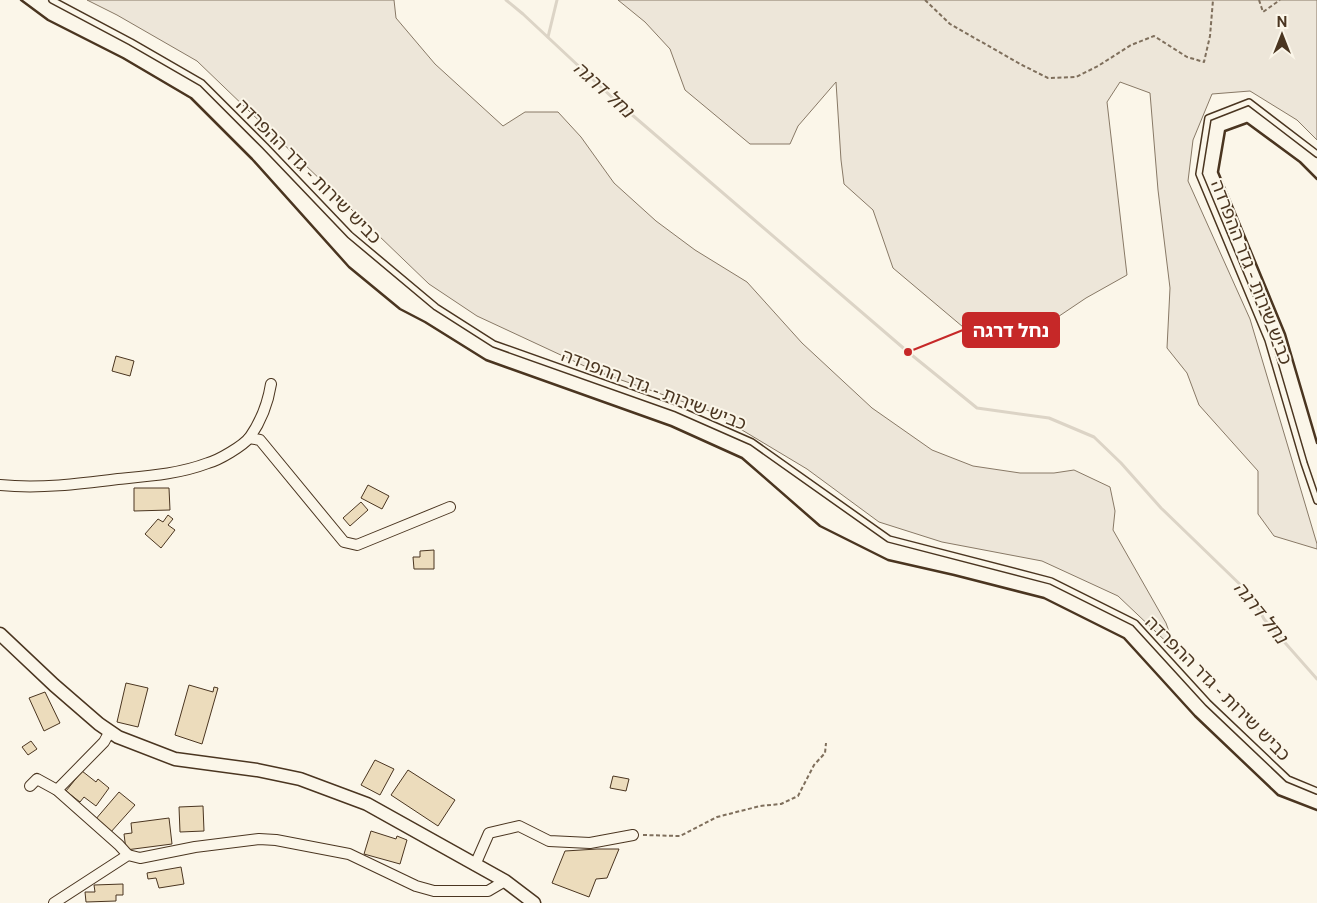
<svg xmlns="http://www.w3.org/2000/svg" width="1317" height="903" font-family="'Public Sans','Noto Sans Hebrew',sans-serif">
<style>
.green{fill:#ede6d9;stroke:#887966}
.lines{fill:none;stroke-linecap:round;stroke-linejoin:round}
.stream{stroke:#dcd4c6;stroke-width:3}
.building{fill:#ecdcbc;stroke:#4a3520}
.service-casing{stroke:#4a3520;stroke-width:8}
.minor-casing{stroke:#4a3520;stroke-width:12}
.tertiary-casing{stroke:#4a3520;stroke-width:15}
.path{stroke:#7f6f5c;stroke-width:2;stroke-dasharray:4 2.5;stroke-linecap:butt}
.service{stroke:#fbf6e9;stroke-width:5}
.minor{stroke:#fbf6e9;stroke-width:10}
.tertiary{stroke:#fbf6e9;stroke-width:12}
.wall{stroke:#4a3520;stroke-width:2.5}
.labels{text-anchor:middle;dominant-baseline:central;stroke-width:4;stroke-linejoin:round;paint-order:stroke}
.street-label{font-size:18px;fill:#4a3520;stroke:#fbf6e9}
.water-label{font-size:19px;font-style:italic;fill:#4a3520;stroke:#fbf6e9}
.leader{fill:none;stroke:#c62828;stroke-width:2}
.callout-dot{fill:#c62828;stroke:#fbf6e9;stroke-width:2}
.callout{fill:#c62828;stroke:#c62828;stroke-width:2}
.callout-label{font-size:19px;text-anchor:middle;font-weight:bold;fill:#fff}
</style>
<rect width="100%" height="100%" fill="#fbf6e9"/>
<g class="green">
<polygon points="87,0 394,0 396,18 435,64 503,126 525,112 558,112 581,137 614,183 656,221 695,250 747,282 802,343 872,408 932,450 973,466 1020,473 1054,473 1074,470 1110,487 1115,511 1113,530 1166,623 1176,651 1118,596 1042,561 942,542 879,522 807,469 712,412 593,370 477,316 429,284 197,61 117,15"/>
<polygon points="618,0 1317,0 1317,140 1297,120 1250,91 1212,94 1193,140 1188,181 1250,319 1317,544 1317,549 1274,536 1258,514 1258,471 1199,405 1187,373 1167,348 1170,288 1158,190 1150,93 1120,82 1107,102 1127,275 1086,298 1022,341 982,343 893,268 873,210 844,184 841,160 836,82 798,126 790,144 750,144 685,90 670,49 645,22"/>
</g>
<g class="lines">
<g class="stream">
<polyline points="506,0 523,14 616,101 908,352 977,408 1049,418 1094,437 1121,463 1161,508 1251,595 1264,619 1317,679"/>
<polyline points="548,37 557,0"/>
</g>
</g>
<g class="building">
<polygon points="116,356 134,361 130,376 112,371"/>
<polygon points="368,485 389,496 382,509 361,498"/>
<polygon points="134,488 169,488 170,510 134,511"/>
<polygon points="361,502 368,510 350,526 343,518"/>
<polygon points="168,515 173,519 168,525 175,530 161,548 145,534 158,519 163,522"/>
<polygon points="434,550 434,569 414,569 413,557 420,557 420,551"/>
<polygon points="126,683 148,688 138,727 117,722"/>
<polygon points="189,685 213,692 214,687 218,688 202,744 175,735"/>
<polygon points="45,692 60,723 44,731 29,698"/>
<polygon points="31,741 37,749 28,755 22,747"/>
<polygon points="375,760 394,769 380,795 361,785"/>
<polygon points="408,770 455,800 438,826 391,795"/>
<polygon points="82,771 96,782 98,779 109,788 96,806 84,797 80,802 66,791"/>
<polygon points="613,776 629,779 626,791 610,788"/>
<polygon points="119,792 135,805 110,833 95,820"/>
<polygon points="203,806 204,831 180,832 179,807"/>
<polygon points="169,818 172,844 126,850 124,834 132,833 131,823"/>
<polygon points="371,831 396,839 397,836 407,840 400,864 364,854"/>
<polygon points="597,849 619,849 607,878 596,879 589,897 552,883 565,851"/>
<polygon points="181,867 184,884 159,888 156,878 148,879 147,873"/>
<polygon points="123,884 123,895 116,895 116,901 86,902 85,892 95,892 94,885"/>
</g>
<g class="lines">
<defs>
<g id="service">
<polyline points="52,0 131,42 202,83 265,146 350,235 436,307 494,344 677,409 752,442 889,539 1051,581 1135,623 1208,703 1288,779 1317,791"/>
<polyline points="1317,154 1249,102 1208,118 1199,174 1268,340 1304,463 1317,501"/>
</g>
<g id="minor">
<polyline points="249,438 260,440 344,542 357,545 450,507"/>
<path d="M0,485C39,489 79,484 118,479C149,476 179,474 208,463C219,460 243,446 250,437C261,421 268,403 271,384"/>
<polyline points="30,786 37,779 57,790 119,845 128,855"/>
<polyline points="57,790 104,742 110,731"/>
<polyline points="475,865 489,833 519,826 549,841 590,843 633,835"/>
<polyline points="54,903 128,855 140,858 195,847 259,839 276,840 349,854 416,886 434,891 488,891 505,881"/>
</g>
<polyline id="tertiary" points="0,634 54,685 99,724 118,737 175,759 257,770 300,779 367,804 505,881 534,903"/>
</defs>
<use href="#service" class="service-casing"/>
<use href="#minor" class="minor-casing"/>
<use href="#tertiary" class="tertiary-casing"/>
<g class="path">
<polyline points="925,0 950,24 1022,65 1048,78 1076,77 1098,66 1131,45 1154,36 1187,57 1204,62 1210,36 1213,0"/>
<polyline points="1259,0 1263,12 1280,0"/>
<polyline points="643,835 680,836 717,817 760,806 781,804 798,796 814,765 825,753 826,743"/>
</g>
<use href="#service" class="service"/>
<use href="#minor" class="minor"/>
<use href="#tertiary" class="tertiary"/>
<g class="wall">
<polyline points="21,0 48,20 123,58 191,98 252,159 349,267 400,309 425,322 486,360 671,426 742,458 820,526 888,560 954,575 1044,598 1124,638 1195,716 1278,795 1317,810"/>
<polyline points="1317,179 1300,162 1247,123 1225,131 1218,172 1285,334 1317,443"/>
</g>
</g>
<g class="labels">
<g class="street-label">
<text transform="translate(309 171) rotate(45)">כביש שירות - גדר ההפרדה</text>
<text transform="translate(1252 272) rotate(69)">כביש שירות - גדר ההפרדה</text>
<text transform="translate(654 389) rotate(21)">כביש שירות - גדר ההפרדה</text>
<text transform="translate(1218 688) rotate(45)">כביש שירות - גדר ההפרדה</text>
</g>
<g class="water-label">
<text transform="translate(604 89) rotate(42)">נחל דרגה</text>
<text transform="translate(1261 612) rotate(51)">נחל דרגה</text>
</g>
</g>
<path class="leader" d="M908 352L963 330"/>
<circle class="callout-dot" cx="908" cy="352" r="5"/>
<rect class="callout" x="963" y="313" width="96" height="34" rx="5"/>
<g class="callout-label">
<text x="1011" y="337">נחל דרגה</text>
</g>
<g transform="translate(1282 35)" stroke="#fbf6e9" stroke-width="4" paint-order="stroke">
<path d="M0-4L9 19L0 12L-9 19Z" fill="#4a3520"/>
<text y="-8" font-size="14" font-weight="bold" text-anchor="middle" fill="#4a3520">N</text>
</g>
</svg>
